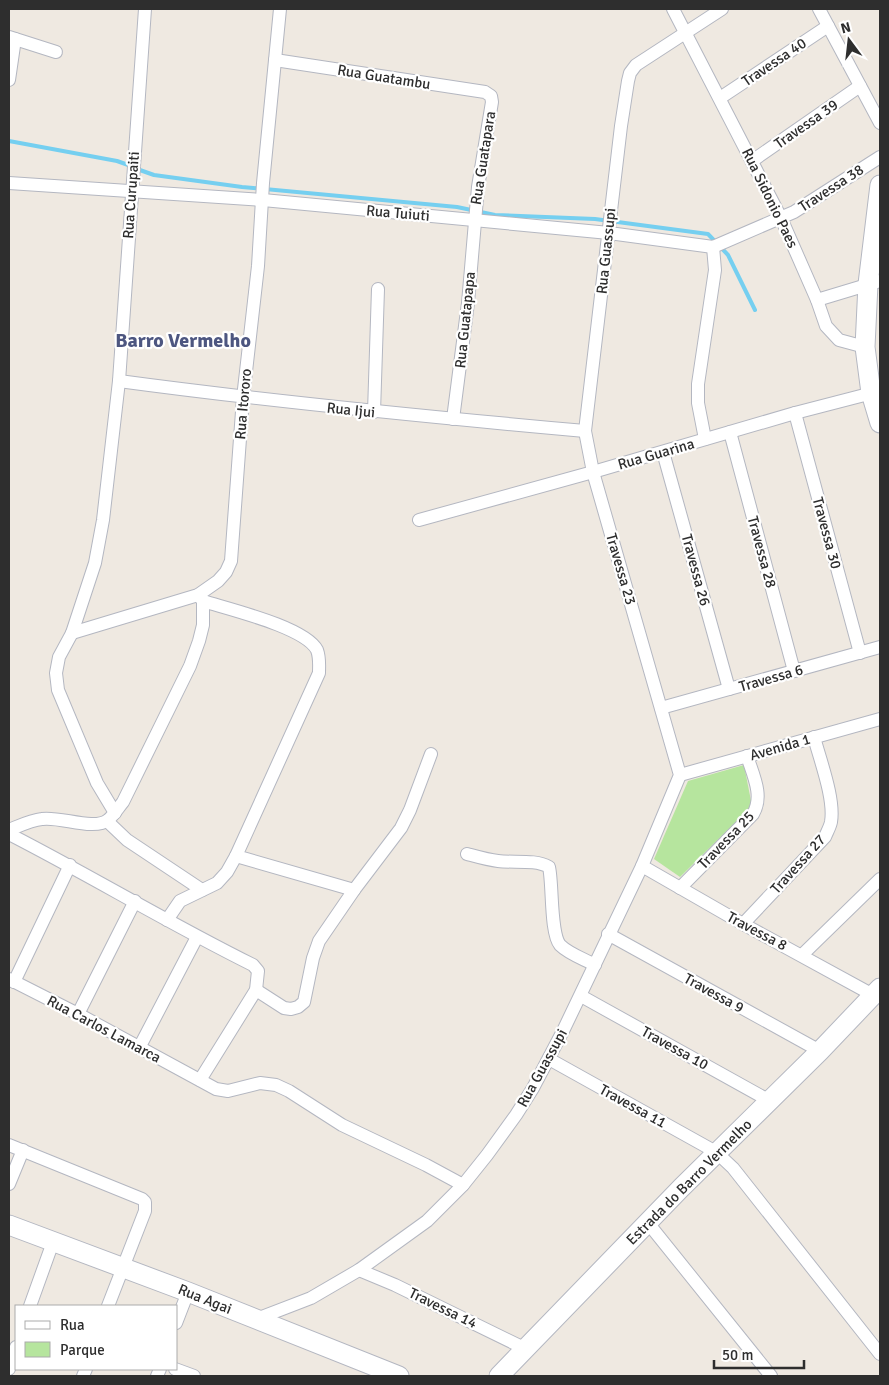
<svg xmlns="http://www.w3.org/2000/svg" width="889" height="1385" font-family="Signika,sans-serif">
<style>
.green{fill:#b6e59e}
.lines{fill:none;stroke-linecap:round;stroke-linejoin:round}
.stream{stroke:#75cff0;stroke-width:4}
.street-casing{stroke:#b4b7c1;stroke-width:14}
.secondary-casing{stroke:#b4b7c1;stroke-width:21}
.street{stroke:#fff;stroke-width:12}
.secondary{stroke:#fff;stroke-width:19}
.labels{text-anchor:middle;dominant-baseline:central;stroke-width:4.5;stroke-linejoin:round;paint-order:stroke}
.street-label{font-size:15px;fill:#2e2e2e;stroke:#fff}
.district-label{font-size:20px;font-weight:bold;fill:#4d5680;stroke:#fff}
</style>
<rect width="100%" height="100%" fill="#efe9e1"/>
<polygon class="green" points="744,765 752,806 680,877 654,859 688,781"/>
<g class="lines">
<g class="stream">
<polyline points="9,141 117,161 131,166"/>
<polyline points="137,169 154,175 242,187 457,207 495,215 595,219 708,234 728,255 755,310"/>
</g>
<defs>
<g id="street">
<polyline points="673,9 781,218 817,300 826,326 839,340 865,347"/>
<polyline points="819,9 880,123"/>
<polyline points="9,37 56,52"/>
<polyline points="275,60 485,92 491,96 492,102 478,187 468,303 453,419"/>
<polyline points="9,80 15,39"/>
<polyline points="720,98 828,26"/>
<polyline points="752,161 860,86"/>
<polyline points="9,183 263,200 609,233 713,247 794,212 880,157"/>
<polyline points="817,300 880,281"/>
<path d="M119,381C274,402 429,417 585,431"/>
<polyline points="374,412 378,289"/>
<polyline points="795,413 860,653"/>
<polyline points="730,432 794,671"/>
<polyline points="705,439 698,403 698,384 715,270 713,247"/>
<polyline points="663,452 729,689"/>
<polyline points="419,520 593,472 795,413 880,391"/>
<path d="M198,595L203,601C228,609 305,627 317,650C320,658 319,665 319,673L236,856L354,890L319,941L313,958L304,1002L298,1007L291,1009L284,1008L256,990"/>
<polyline points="72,633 198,595 218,581 226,572 231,561 243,398 258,266 263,183 280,9"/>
<polyline points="661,708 880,647"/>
<polyline points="680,775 880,719"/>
<polyline points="115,813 97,783 58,690 56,673 59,657 72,633 95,563 103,520 119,381 145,9"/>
<polyline points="107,821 127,840 202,890"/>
<path d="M9,830C19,826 31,820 42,819C60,816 94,831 108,820C114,815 118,808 123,802L190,666L199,641L203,625V601"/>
<path d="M9,834C91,876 170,924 253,965L258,971L256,990L200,1080"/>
<path d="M467,854C478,857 488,860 498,861C514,863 535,859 549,867C553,884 550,933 560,945C569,954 584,959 595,965"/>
<polyline points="642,866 743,924 873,995"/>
<path d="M680,888L753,814C764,796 753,775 747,756"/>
<polyline points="354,890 401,828 410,810 431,754"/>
<polyline points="167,920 180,901 217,883 227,872 236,856"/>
<path d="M743,924L825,837C827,832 830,827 831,822C835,799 820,760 814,737"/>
<polyline points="608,934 820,1051"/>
<polyline points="802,955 880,879"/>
<polyline points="9,979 78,1014 216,1089 228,1091 260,1083 276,1085 289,1091 342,1125 426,1165 463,1185"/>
<polyline points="14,982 70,865"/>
<polyline points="581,996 770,1101"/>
<polyline points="78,1014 135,901"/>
<polyline points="139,1048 197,937"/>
<polyline points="549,1059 716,1152 733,1168 880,1354"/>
<polyline points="9,1145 142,1199 145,1202 145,1211 108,1306"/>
<polyline points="9,1184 23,1150"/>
<polyline points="648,1223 771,1376"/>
<polyline points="359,1270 395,1285 526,1349"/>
<polyline points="30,1306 53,1242"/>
<polyline points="254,1320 311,1298 359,1270 427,1221 463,1185 487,1155 516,1115 533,1088 563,1031 642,866 680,775 593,472 585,431 621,126 628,81 630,73 636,65 722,9"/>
<polyline points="176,1323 188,1292"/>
<polyline points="9,1369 16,1347"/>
<polyline points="175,1369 194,1376"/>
<polyline points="83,1376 86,1369"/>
<polyline points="157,1376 160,1369"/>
</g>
<g id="secondary">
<polyline points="880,185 868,284 865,347 871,393 880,423"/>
<polyline points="9,1225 188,1292 399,1376"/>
<polyline points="499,1376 681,1188 820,1051 880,988"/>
</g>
</defs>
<use href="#street" class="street-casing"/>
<use href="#secondary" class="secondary-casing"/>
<use href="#street" class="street"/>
<use href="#secondary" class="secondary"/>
</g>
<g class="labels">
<g class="street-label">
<text transform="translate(774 62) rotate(-34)">Travessa 40</text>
<text transform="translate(384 77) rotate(9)">Rua Guatambu</text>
<text transform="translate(806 124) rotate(-35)">Travessa 39</text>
<text transform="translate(483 158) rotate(-81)">Rua Guatapara</text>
<text transform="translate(831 188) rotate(-33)">Travessa 38</text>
<text transform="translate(131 195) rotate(-86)">Rua Curupaiti</text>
<text transform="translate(770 198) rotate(64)">Rua Sidonio Paes</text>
<text transform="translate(398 213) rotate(5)">Rua Tuiuti</text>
<text transform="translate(606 251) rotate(-84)">Rua Guassupi</text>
<text transform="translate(465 320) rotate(-84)">Rua Guatapapa</text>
<text transform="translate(243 404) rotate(-85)">Rua Itororo</text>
<text transform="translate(351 410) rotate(6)">Rua Ijui</text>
<text transform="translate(656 454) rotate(-16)">Rua Guarina</text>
<text transform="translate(827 533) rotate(75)">Travessa 30</text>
<text transform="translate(762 552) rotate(75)">Travessa 28</text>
<text transform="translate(621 569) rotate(74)">Travessa 23</text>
<text transform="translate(696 570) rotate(75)">Travessa 26</text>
<text transform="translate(771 678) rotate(-16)">Travessa 6</text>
<text transform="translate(780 747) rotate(-16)">Avenida 1</text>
<text transform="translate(726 840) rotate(-46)">Travessa 25</text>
<text transform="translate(798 864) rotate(-48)">Travessa 27</text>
<text transform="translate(757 931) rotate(28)">Travessa 8</text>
<text transform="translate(714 993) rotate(29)">Travessa 9</text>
<text transform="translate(104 1029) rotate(28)">Rua Carlos Lamarca</text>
<text transform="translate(675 1048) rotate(29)">Travessa 10</text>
<text transform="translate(542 1068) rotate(-61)">Rua Guassupi</text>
<text transform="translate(633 1106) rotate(29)">Travessa 11</text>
<text transform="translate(689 1182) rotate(-45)">Estrada do Barro Vermelho</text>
<text transform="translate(205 1299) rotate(22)">Rua Agai</text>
<text transform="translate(443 1308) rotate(26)">Travessa 14</text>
</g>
<g class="district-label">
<text x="183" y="340">Barro Vermelho</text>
</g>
</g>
<rect width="889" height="1385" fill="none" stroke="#2e2e2e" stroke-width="20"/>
<rect x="15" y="1305" width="162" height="65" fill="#ffffff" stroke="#ababab"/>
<rect x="25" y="1321" width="25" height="8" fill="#ffffff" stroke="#ababab"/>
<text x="60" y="1330" font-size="15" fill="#2e2e2e">Rua</text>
<rect x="25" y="1342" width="25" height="15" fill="#b6e59e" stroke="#ababab"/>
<text x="60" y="1355" font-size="15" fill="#2e2e2e">Parque</text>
<g transform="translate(849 40) rotate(345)" stroke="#ffffff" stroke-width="4" paint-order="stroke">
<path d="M0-4L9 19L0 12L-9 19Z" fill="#2e2e2e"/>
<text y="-8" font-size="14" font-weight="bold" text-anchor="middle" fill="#2e2e2e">N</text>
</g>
<path d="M714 1360v8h90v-8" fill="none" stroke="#2e2e2e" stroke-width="2.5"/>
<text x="722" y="1360" font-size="15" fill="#2e2e2e" stroke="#ffffff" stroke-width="4" paint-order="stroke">50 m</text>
</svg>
